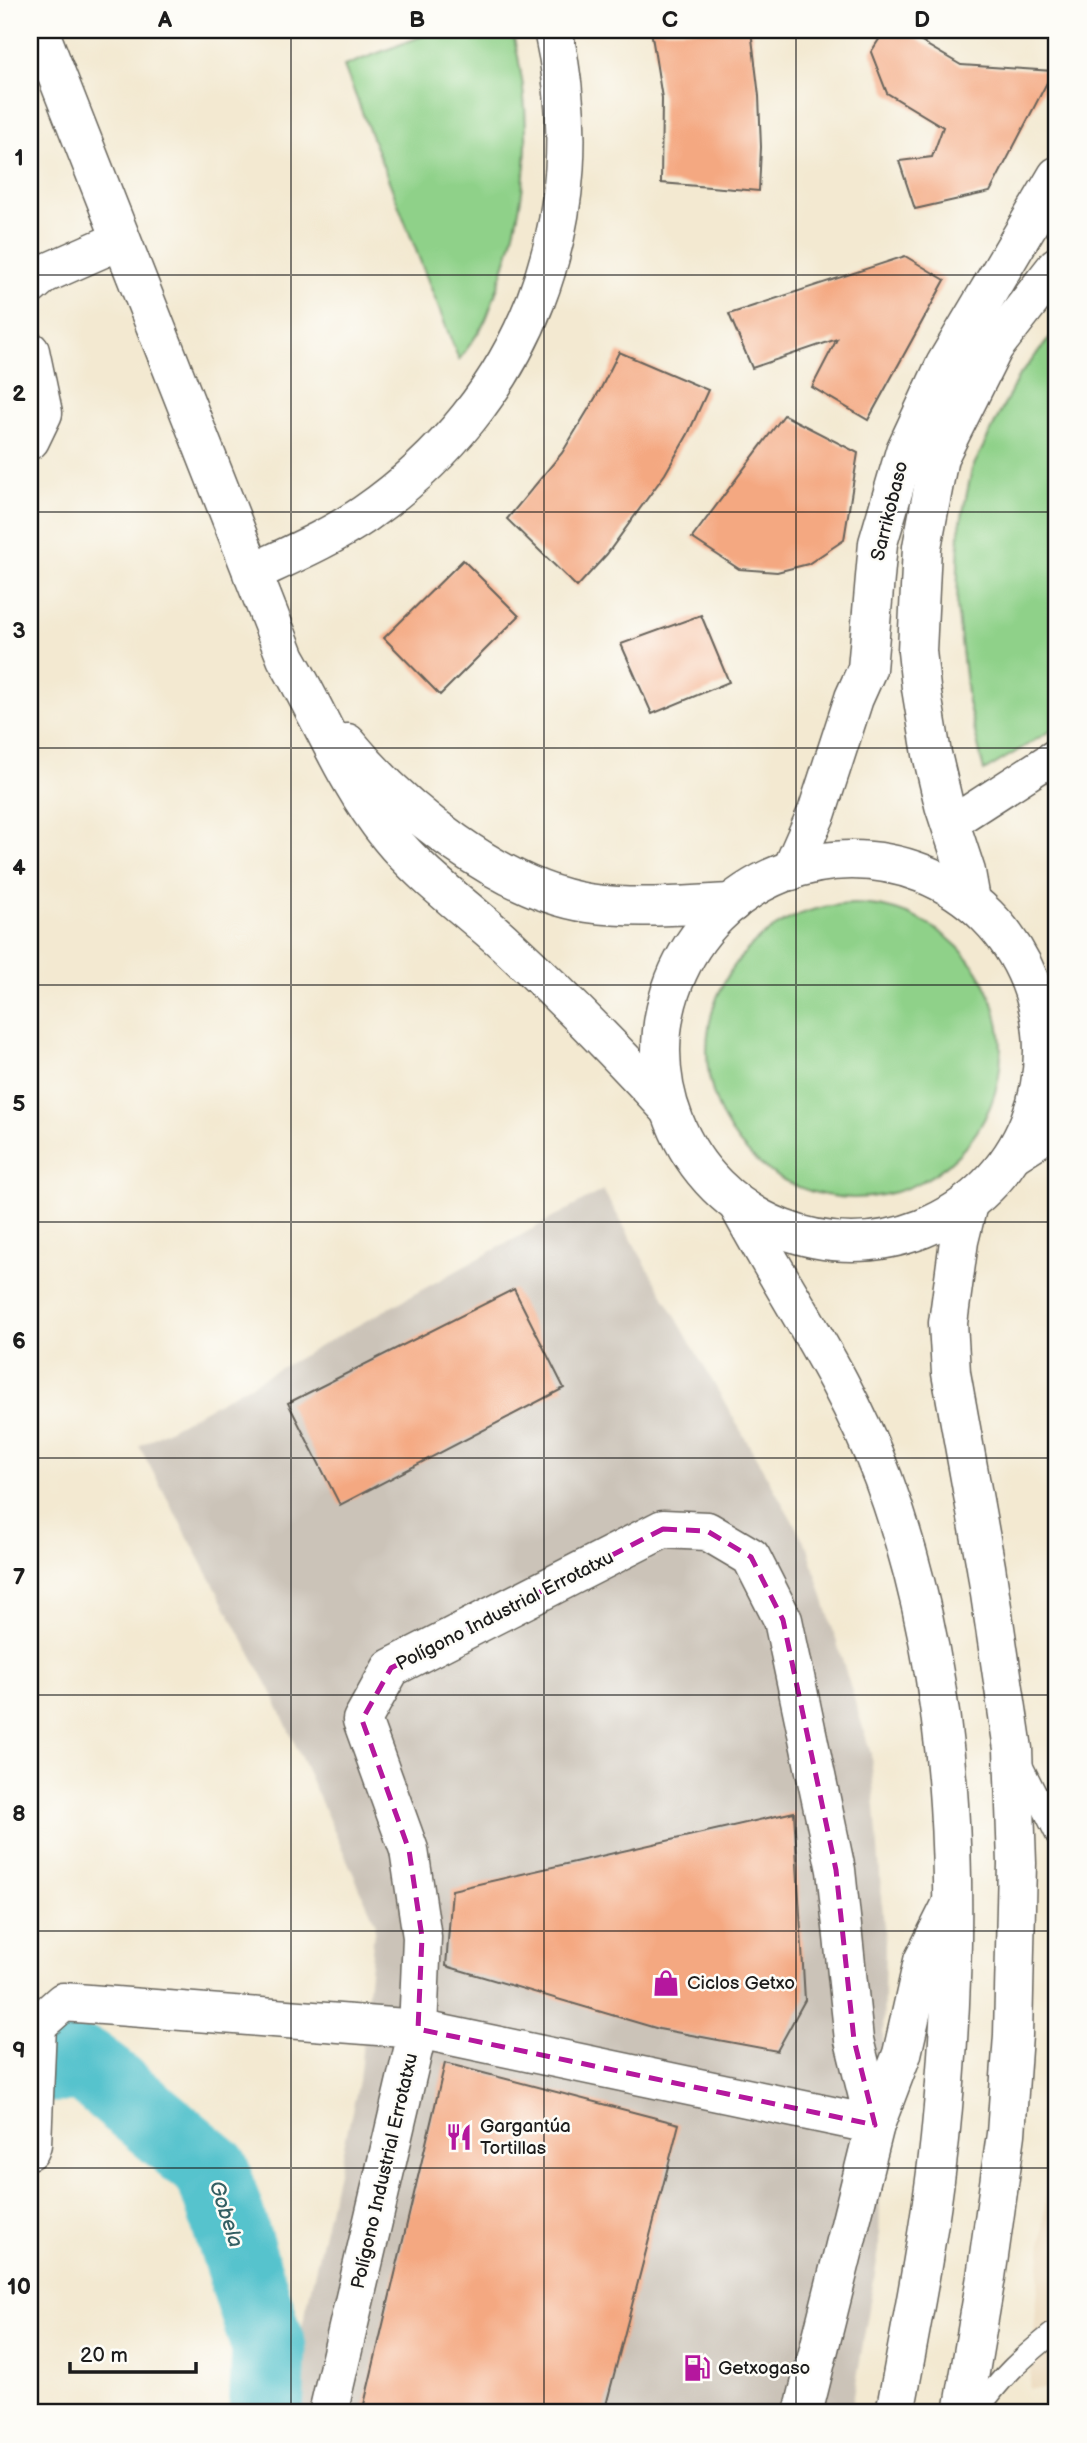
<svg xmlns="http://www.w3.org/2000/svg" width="1087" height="2443" font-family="'Balsamiq Sans',sans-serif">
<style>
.built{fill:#ebd8ba}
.industrial{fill:#cbc3b8}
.green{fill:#8fd189;stroke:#567652;stroke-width:2}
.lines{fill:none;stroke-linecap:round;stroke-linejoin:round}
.river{stroke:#56c3cd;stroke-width:75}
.building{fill:#f4a881}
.service-casing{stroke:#67645b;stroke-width:24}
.pedestrian-casing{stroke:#67645b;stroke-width:36}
.minor-casing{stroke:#67645b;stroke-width:41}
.tertiary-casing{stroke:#67645b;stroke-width:41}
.service{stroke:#fff;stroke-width:21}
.pedestrian{stroke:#fff;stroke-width:33}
.minor{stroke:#fff;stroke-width:38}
.tertiary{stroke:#fff;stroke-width:38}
.marked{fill:none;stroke:#b5179e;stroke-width:5;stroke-dasharray:14 9;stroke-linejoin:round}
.grid{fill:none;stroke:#1c1c1c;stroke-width:2;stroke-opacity:0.55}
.labels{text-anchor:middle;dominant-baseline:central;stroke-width:5;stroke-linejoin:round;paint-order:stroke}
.street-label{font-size:19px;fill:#1c1c1c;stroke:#fdfcf7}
.poi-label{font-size:19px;fill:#1c1c1c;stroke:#fdfcf7;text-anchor:start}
.water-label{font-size:21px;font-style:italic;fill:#335f63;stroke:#fdfcf7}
.neatline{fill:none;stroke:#1c1c1c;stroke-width:2.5}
.grid-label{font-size:23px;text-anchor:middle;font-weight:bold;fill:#1c1c1c}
</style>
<rect width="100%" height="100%" fill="#fdfcf7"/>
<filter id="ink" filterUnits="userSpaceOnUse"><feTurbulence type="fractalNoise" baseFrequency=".0143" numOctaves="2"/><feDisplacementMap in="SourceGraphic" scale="14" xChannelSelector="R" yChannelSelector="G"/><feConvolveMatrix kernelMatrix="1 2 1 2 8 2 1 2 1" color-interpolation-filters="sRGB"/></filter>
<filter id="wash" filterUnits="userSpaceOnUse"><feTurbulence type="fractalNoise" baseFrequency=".00686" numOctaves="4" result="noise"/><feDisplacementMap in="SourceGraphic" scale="28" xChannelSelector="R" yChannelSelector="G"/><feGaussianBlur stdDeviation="1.57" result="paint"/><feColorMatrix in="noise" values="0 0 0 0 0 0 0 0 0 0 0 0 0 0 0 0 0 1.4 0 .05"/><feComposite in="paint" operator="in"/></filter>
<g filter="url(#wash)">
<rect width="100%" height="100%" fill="#f3e9d1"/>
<polygon class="built" points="1057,2071 1057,2389 1029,2389"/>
<polygon class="industrial" points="603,1190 808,1548 871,1754 885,1942 879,2250 851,2413 282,2413 359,2081 375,1922 272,1693 139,1446"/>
<g class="green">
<path d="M438,30H512C534,115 530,191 502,274C497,289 492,305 486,319C479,334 468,347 459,360L344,66Z"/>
<polygon points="1057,329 1057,727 984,771 968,702 957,607 959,531 972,469 1018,377"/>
<circle cx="854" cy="1051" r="147"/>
</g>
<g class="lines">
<polyline class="river" points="48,2065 86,2065 212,2170 269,2348 266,2413"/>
</g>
<g id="blocks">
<g class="building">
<polygon points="651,30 751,30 759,96 761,147 759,191 661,183 662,98"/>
<polygon points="885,30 901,30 961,65 1053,71 990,192 915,209 899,161 932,157 943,127 887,93 871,52"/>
<polygon points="905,256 945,280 868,420 812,387 837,339 752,368 729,314"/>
<polygon points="619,352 708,390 688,434 665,474 607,554 577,587 507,519 562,453 600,390"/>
<polygon points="784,415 858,453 844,540 808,564 777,572 739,569 692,538"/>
<polygon points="463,560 519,616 440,695 384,638"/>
<polygon points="701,615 729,682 652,714 621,644"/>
<polygon points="514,1289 564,1388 340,1505 288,1403"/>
<polygon points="794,1812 805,2000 777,2051 659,2029 446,1966 452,1890"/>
<polygon points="445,2063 679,2124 604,2413 362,2413"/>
</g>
</g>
</g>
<g filter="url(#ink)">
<use href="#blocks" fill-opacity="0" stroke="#67645b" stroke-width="2"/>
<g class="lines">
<defs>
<g id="service">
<polyline points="1022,1766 1057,1836"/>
<path d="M976,2413C1001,2376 1022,2358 1057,2330"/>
</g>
<polyline id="pedestrian" points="950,824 1057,755"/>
<g id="minor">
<polyline points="30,286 44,274 121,240"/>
<polyline points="30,351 43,413 30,440"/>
<path d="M252,573C290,555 330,538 365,514C526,402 596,220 553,30"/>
<polyline points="1035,994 1057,1012"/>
<polyline points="1015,1153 1057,1126"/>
<polyline points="30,2150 32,2144 37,2025 63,2002 418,2029 875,2125 854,2040 836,1870 783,1620 751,1557 707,1531 663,1529 391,1668 362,1720 409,1850 422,1937 418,2029 328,2413"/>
<polyline points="803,2413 875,2125 902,2054 923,1961 951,1905"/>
</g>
<g id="tertiary">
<path d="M39,30L286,658C321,717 345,782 389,836C423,878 467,908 506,944C563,997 617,1052 670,1110"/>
<path d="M347,743C401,809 502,890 588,903C635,910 684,905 732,903"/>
<circle cx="852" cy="1051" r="191"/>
<polyline points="791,871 817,812 854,698 867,669 878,543 905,451 945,365 1057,176"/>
<polyline points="971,900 966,872 944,805 932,754 921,688 917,651 922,547 939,457 994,347 1057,266"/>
<path d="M738,1205C788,1298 845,1377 883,1478C961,1688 962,1918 940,2139C930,2231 912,2322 895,2413"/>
<polyline points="963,2413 986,2277 1006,2134 1013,2035 1017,1863 1013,1749 986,1567 951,1373 948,1323 959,1241 968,1204"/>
</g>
</defs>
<use href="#service" class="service-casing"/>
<use href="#pedestrian" class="pedestrian-casing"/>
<use href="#minor" class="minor-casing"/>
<use href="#tertiary" class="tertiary-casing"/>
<use href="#service" class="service"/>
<use href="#pedestrian" class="pedestrian"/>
<use href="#minor" class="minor"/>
<use href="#tertiary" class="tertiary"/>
</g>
</g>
<path class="marked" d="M663,1529L707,1531L751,1557L783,1620L836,1870L854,2040L875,2125L418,2029L422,1937L409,1850L362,1720L391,1668Z"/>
<path class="grid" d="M291,30V2413M544,30V2413M796,30V2413M30,275H1057M30,512H1057M30,748H1057M30,985H1057M30,1222H1057M30,1458H1057M30,1695H1057M30,1931H1057M30,2168H1057"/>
<defs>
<symbol id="shop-bare" viewBox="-9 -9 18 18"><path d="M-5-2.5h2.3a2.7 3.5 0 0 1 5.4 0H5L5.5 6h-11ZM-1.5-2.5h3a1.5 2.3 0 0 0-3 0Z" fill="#b5179e" stroke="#fdfcf7" stroke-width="2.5" paint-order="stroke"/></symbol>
<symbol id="restaurant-bare" viewBox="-9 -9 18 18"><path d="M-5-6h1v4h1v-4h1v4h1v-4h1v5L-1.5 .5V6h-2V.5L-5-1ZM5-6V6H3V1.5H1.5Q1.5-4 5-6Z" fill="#b5179e" stroke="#fdfcf7" stroke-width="2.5" paint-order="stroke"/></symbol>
<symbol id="fuel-bare" viewBox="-9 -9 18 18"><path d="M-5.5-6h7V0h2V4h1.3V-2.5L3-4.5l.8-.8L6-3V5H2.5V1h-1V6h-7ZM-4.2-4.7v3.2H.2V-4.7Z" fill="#b5179e" stroke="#fdfcf7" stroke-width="2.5" paint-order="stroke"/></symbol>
</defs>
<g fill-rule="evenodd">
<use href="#shop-bare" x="647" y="1964" width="38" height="38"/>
<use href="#restaurant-bare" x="440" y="2118" width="38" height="38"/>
<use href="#fuel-bare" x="678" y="2349" width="38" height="38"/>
</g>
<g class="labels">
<g class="street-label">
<text transform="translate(890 511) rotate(-76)">Sarrikobaso</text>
<text transform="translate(505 1611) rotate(-27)">Polígono Industrial Errotatxu</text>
<text transform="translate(385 2171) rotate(-77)">Polígono Industrial Errotatxu</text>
</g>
<g class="poi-label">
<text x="687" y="1983">Ciclos Getxo</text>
<text x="480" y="2126">Gargantúa<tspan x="480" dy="22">Tortillas</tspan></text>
<text x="718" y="2368">Getxogaso</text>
</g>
<g class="water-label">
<text transform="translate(226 2214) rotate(72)">Gobela</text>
</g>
</g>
<rect width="1087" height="2443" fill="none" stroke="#fdfcf7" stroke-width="77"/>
<path d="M70 2362v10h126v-10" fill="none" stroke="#1c1c1c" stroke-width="3.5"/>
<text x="80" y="2362" font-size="21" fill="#1c1c1c" stroke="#fdfcf7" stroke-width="5" paint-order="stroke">20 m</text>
<rect x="38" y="38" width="1010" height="2366" class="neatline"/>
<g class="grid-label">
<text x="165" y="27">A</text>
<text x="417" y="27">B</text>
<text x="670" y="27">C</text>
<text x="922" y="27">D</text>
<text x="19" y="165">1</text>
<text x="19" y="401">2</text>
<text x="19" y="638">3</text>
<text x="19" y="875">4</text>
<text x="19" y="1111">5</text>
<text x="19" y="1348">6</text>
<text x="19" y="1584">7</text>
<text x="19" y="1821">8</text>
<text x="19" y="2058">9</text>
<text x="19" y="2294">10</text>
</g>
</svg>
